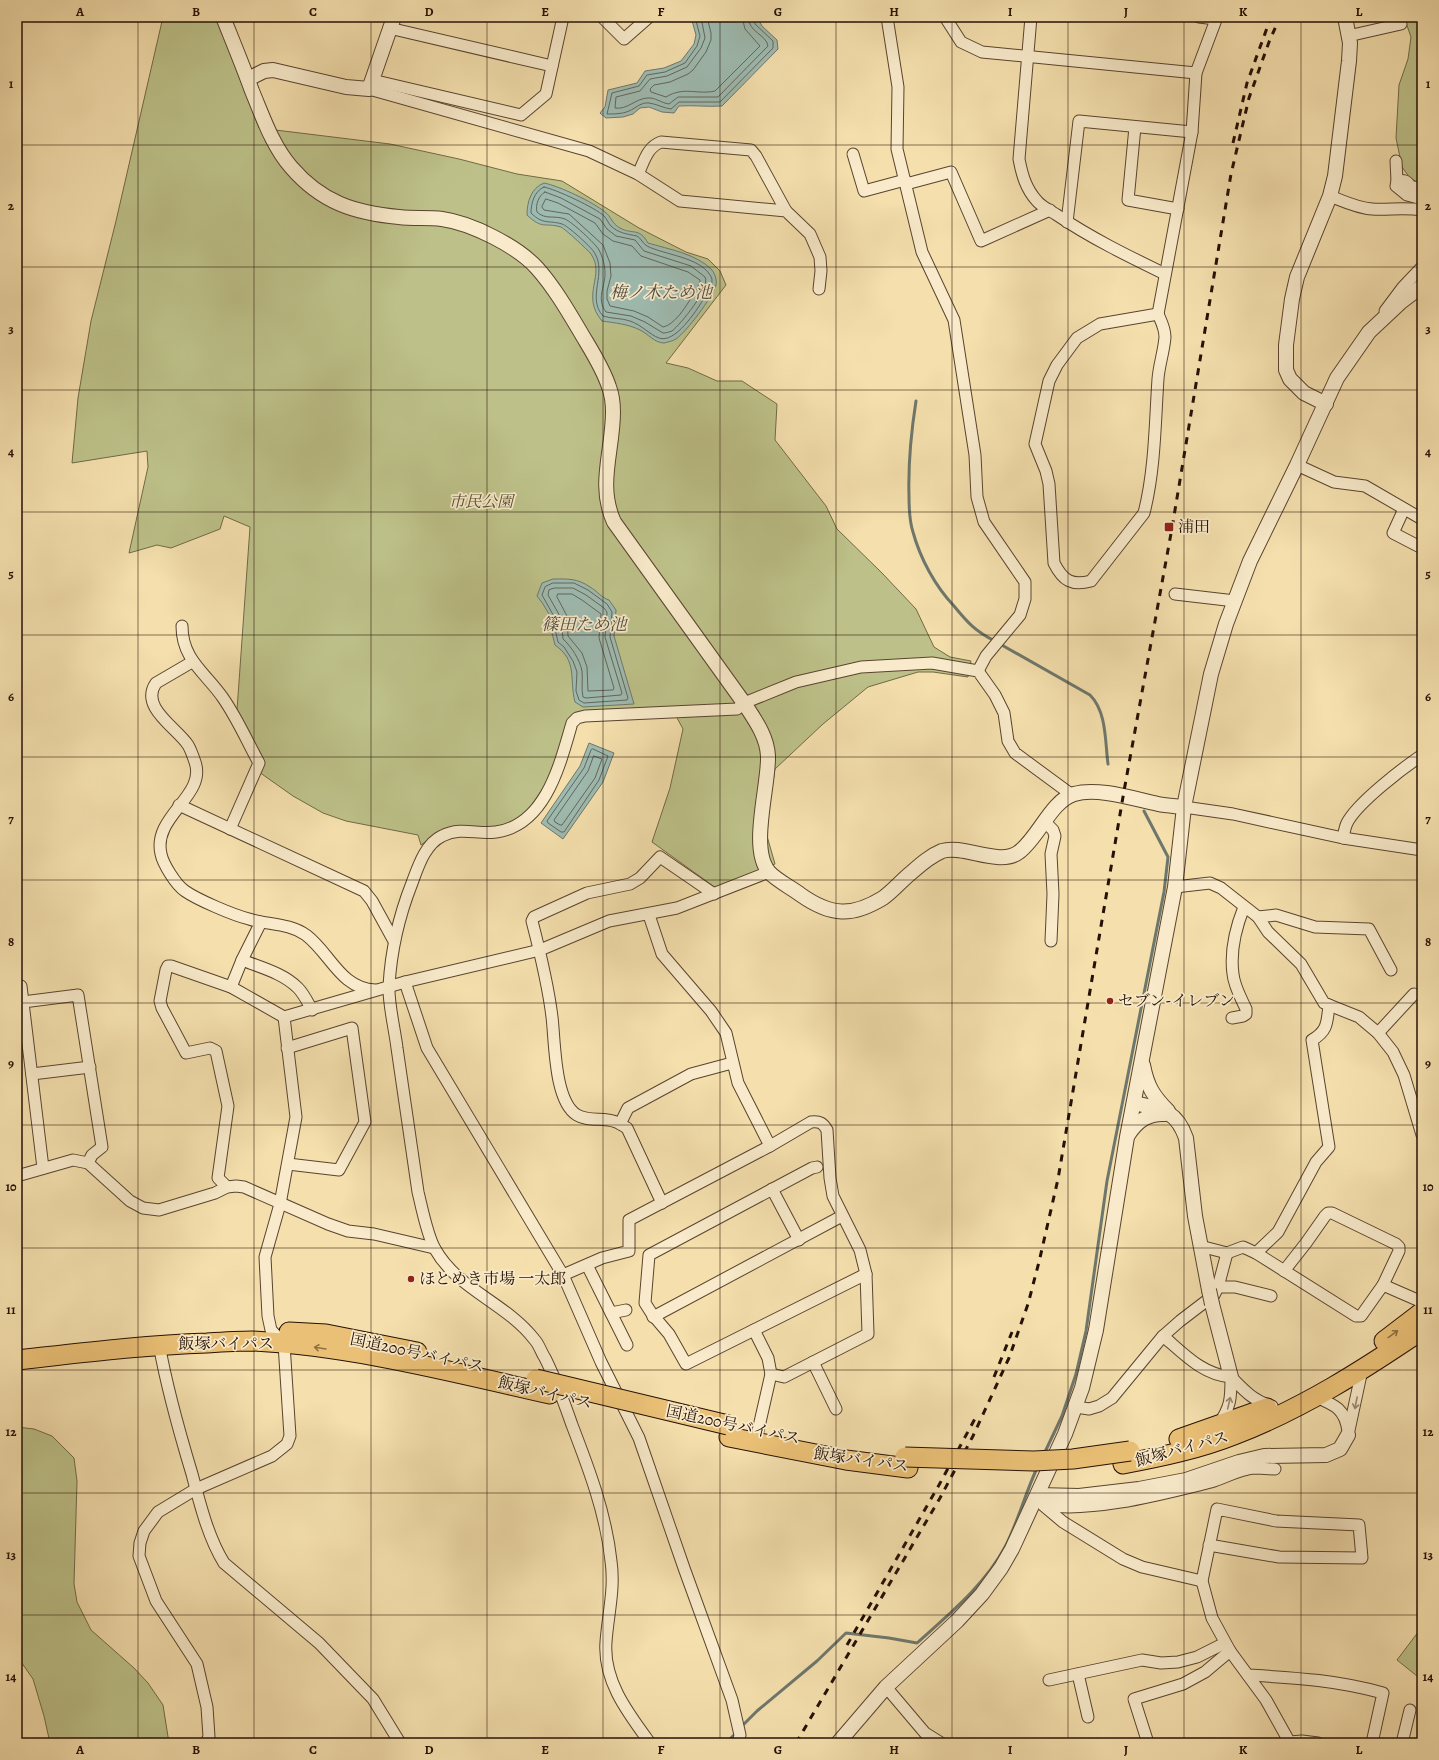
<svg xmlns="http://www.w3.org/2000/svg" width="1439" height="1760" font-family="Alegreya,'Noto Serif JP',serif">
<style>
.green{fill:#bdc189;stroke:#716947}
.water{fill:#9ebbb1;stroke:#6e776c}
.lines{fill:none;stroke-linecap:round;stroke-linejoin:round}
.shore{stroke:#62665b;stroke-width:1}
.stream{stroke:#6e776c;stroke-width:3}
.minor-casing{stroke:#59442f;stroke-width:13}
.tertiary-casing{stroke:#59442f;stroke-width:16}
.trunk-casing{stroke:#251105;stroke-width:21}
.minor{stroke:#f8eaca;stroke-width:11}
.tertiary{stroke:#f8eaca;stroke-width:14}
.trunk{stroke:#eac076;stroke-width:19}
.rail{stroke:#251105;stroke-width:3;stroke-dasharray:7 7;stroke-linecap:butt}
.tertiary-bridge-casing{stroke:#59442f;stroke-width:16;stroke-linecap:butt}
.trunk-bridge-casing{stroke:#251105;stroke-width:21;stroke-linecap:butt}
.tertiary-bridge{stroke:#f8eaca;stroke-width:14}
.trunk-bridge{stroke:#eac076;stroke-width:19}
.oneway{stroke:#917143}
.oneway2{stroke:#998871}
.grid{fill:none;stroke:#251105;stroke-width:1;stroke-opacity:0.55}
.poi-dot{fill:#8f2418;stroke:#f8eaca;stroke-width:1.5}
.labels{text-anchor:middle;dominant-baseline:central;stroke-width:3.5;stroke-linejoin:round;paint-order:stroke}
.park-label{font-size:16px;font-style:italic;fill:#5a4f33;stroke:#f8eaca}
.poi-label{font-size:16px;fill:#251105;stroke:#f8eaca;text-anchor:start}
.street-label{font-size:16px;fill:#251105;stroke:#f8eaca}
.water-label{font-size:17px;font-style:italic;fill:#4f4c41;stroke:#f8eaca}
.neatline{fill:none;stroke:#251105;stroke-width:1.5}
.grid-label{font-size:13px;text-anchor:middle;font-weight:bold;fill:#251105}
</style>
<rect width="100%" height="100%" fill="#f4dfad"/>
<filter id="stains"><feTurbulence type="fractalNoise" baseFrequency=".005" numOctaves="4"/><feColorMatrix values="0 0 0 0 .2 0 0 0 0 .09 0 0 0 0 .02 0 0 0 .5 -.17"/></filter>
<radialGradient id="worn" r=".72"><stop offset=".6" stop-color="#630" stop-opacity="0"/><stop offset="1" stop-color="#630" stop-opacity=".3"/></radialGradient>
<g class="green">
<polygon points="163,17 216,17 259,128 390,144 459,159 517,174 562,181 639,228 686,252 708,259 720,271 726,285 666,363 688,368 717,381 742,381 777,404 775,440 826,506 837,529 882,573 916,609 934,647 950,657 971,661 968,677 933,672 918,672 868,687 823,724 775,769 769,807 767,836 775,864 716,888 652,842 670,788 683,729 676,716 581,712 572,715 568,719 552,775 524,816 504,827 459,827 442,830 421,845 418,835 346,821 323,813 293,796 259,772 237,710 250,527 224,516 220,529 171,548 157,545 129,553 148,467 147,451 72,463 78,398 91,321 116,221"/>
<polygon points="1404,17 1422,17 1422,185 1410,178 1402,167 1396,138 1399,85 1408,59 1411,37"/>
<polygon points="17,1427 34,1429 52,1436 74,1458 77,1481 74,1584 77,1602 91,1630 134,1668 148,1683 163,1705 169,1743 50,1743 44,1716 33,1679 17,1656"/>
<polygon points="1422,1627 1422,1680 1397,1660"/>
</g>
<g class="water">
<path d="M691,17H757L762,26L777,40L778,49L722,106C707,107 693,105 679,106L674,113L662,112L649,107L640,108L633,114L623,117L606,118L600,113L605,107L608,90L637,83L645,71L664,68L681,61L694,44L696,35Z"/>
<path d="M544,183C559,186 593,202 605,212C611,216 612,224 620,228C633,235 639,227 648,243C668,249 697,254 712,270C715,274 717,280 716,285C712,298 687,331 676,339C673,341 668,342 664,343C655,343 648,334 640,330C628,324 615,323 602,321C580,295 606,275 591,254C587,249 565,229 561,227C543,222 543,230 527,215C527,202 531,188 544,183Z"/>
<path d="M553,579C568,579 577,578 590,587C597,591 602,598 609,600L616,610L614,636L634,704L583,707L575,702C569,679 578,661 555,645L552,633L553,621L543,604L537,596L542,583Z"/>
<polygon points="589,743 614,753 603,782 563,839 541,823 580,766"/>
</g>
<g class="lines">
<g class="shore">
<path d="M695,17L700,36L697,46L685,63L665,72L647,75L639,86L612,93L607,114C614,114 622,114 629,111C636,108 641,102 649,103C657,104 663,108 671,109L679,102H720L773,48V41L755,24L753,17"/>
<path d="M701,17L705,38L701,48L687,67L667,76L650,79L640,91L616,97L615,108C627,110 635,99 647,98C655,97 661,103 669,104L678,97H718L768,46C766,34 749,33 748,17"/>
<path d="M707,17L711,33V40L706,52L693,70L688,74L670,82L654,85L650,89L651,92L666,97C684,86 697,95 715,91L760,46L745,29L742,17"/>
<path d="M544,187C555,189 596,208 604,216C607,219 608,223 611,226C618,233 627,234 637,236C641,238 643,244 647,246C665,255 699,257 710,275C716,283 707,293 703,300C696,311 675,344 659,338C650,335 642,325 630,321C622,318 612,319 603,316C586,297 608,273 594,252C591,247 567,225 562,224C549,220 543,225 531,213C531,204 534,191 544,187Z"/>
<path d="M545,192L561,198L600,219L607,229L616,236L635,240L644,251L691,266L705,277C711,287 681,324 672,331C669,332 666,333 663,333L645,322L631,316L606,312C596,299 605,287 605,274C605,265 603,258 599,250C596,244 572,222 565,219C555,215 545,220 537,212C535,205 539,195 545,192Z"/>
<path d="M546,199L558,203L595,223L603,234L613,241L632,246L641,256L688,272L700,280V282C693,295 678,324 663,327L648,317L634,311L610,306L607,299V291L611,276L610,263L603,245L569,214L544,210L542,207Z"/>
<polygon points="553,583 574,583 588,590 607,604 612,612 610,637 628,698 627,700 584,703 579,700 576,691 577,672 573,661 564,647 558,642 556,633 556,620 542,595 545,587"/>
<path d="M555,588H573L586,595L604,608L607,612L605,637L622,693L621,695L586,698L583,697C581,688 583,680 582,671C580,660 571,646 563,639L561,618L548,595L549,590Z"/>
<polygon points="558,594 572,594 582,600 601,614 599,638 614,688 613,690 588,691 587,667 582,653 568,636 567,616 557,597"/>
<polygon points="593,749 608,756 599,780 564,832 561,832 548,823 547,821 584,768 591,750"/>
<polygon points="594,756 602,759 595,778 562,825 560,825 555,822 554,820 588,771"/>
</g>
<g class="stream">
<path d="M916,401C911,433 908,463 909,496C909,508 909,520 913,532C920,558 935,586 954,606C967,622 976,632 995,641"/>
<path d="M1000,644L1090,695C1107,712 1105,742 1108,764"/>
<polyline points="1044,1454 1062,1416 1076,1374 1086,1331 1107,1181 1164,892 1168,857 1144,811"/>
<path d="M741,1727L757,1711L817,1661L846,1633L889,1638L917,1643C948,1615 985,1585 1005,1547C1018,1522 1025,1494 1037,1468"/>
<polyline points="726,1743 736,1733"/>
</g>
<defs>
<g id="minor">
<polyline points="602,17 624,39 649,17"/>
<polyline points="887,17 898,87 897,149 922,252 954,320 975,455 977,497 984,522 1025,582 1025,599 1020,615 986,656 978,671"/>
<polyline points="945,17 961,42 982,52 1196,73"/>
<path d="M1031,17L1019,159C1022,175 1026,189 1037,201C1042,207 1051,211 1057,215C1091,238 1128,256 1165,274"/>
<polyline points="1199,17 1216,19"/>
<polyline points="389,28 552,66"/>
<polyline points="1348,36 1401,24"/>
<polyline points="372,80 521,115 546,94 563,17"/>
<polyline points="369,89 589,151 638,174 680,201 786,211 810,234 820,257 821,271 819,289"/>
<polyline points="1135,127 1128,200 1178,209"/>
<polyline points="853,154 864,191 905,180"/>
<polyline points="1396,161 1397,181"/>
<path d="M638,174C644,162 647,147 661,142L751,150L756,156L786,211"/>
<polyline points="906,184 951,172 981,241 1050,210"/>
<path d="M1422,189L1410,186C1407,180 1403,180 1397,181L1396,186L1407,195L1422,199"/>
<path d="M1330,196C1343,201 1357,208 1372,209C1389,210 1405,207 1422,210"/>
<polyline points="1067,222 1079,121 1192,132"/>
<polyline points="1385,311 1403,287 1422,267"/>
<path d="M1158,314C1161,321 1165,328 1165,337C1164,351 1159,365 1158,379C1155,423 1155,470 1144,513L1091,581C1072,586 1063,581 1054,563L1049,484L1046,471L1035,444L1049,381L1057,365L1077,338L1100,324Z"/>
<polyline points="1158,314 1192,132 1196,73 1217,17"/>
<polyline points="1297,465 1334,482 1365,486 1422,519"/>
<polyline points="1404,509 1393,533 1422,548"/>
<polyline points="1175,594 1235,601"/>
<path d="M182,626C182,660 206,673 223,698C237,718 247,741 259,763L230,829"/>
<path d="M192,662L156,683C139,707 177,728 188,745C191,750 193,756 195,762C207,796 152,816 161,854C163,864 176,885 185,891C198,900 233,915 249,919C268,925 289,923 306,935C331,954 340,988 375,990"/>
<polyline points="179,805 364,891 372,901 394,941"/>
<polyline points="1184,807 1233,814 1343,838 1422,850"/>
<polyline points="1045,822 1053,830 1055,836 1051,854 1053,894 1051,941"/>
<path d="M1343,838C1344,833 1345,827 1347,823C1357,803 1403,768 1422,755"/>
<polyline points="1175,887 1210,883 1221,888 1258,917 1276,915 1315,927 1369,929 1391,970"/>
<polyline points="649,915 662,954 711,1011 726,1033 738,1083 770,1146"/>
<polyline points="1258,917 1268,932 1301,964 1324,1003 1359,1017 1378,1033 1393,1052 1404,1075 1422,1135"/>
<path d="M261,922L242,960C262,968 283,973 298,988C304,994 308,1003 312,1010"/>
<polyline points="405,982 427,1048 563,1275 601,1362 639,1438 684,1568 732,1700 740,1735 738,1743"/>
<polyline points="17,987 21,986 43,1168"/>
<polyline points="231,987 242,960"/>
<polyline points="23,1002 78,995 102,1147 92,1155 88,1163"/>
<path d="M1232,1018L1243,1016L1246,1014V1009C1241,998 1234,986 1233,974C1230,952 1236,927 1244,907"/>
<polyline points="1378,1033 1414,994"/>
<polyline points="287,1048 352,1028 365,1122 339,1170 288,1164"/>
<polyline points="32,1074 90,1067"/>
<polyline points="620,1124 628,1108 691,1074 732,1063"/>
<polyline points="817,1167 812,1168 649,1255 645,1303 652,1314 669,1334 686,1364 866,1274"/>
<polyline points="17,1176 73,1160 88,1163 130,1201 143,1208 159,1210 215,1193 227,1187 236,1186 244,1187 328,1224 348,1231 374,1234 434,1248"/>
<polyline points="227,1187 218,1178 228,1106 216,1051 210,1048 186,1053 162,1008 160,1001 166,970 168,966 171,966 231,987 284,1017"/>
<polyline points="772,1189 799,1240"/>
<path d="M662,1203L627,1128C623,1126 620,1123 616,1122C604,1117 588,1122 577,1115C554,1101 555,1041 552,1017C548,984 540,952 532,921L534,917L587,893L630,884L640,878L660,857L714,894"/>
<polyline points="1200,1246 1227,1253 1243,1247 1256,1253 1356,1316 1361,1316 1383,1285"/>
<path d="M1256,1253L1278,1232L1316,1162L1329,1147L1312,1040C1328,1031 1327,1022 1329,1005"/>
<polyline points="587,1265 627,1345"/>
<polyline points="1284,1271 1306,1243 1325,1216 1328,1213 1332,1213 1396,1244 1399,1247 1399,1251 1383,1285 1422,1302"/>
<path d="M563,1275L602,1258L629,1251V1220L770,1146L811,1122C820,1121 823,1123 827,1130L830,1178L833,1196L860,1250L866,1274L868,1334L784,1377L771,1374L758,1431"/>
<polyline points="1218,1287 1235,1287 1271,1296"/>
<polyline points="611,1313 626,1310"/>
<polyline points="653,1317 842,1216"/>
<polyline points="754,1330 768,1358 771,1374"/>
<path d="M1163,1336C1184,1354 1203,1375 1231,1377C1244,1390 1253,1401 1272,1406"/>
<path d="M159,1344C167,1389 179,1431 192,1474C200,1504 208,1537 224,1563L319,1643L373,1699L400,1743"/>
<polyline points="813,1362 836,1409"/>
<path d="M1316,1397C1335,1405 1345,1409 1348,1431"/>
<polyline points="1076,1407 1089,1409 1099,1406 1112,1398 1163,1336 1180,1321 1214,1295 1218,1287 1227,1253"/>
<path d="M1218,1425C1231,1407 1231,1398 1231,1377"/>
<polyline points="1348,1435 1362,1370"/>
<path d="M1043,1505C1092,1513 1162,1494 1211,1482C1225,1478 1239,1469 1254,1468C1261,1468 1268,1469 1275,1469"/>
<polyline points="1044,1506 1063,1522 1123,1559 1142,1567 1202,1581"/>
<polyline points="1209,1545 1279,1557 1362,1558 1359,1525 1276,1521 1217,1509 1202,1581 1212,1618 1230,1651 1266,1700 1290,1743"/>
<polyline points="1078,1674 1088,1717"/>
<path d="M1248,1675C1297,1678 1336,1680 1383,1693L1372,1743"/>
<polyline points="1049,1680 1142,1660 1161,1663 1178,1662 1197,1657 1225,1643"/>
<polyline points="886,1687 925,1733 941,1743"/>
<polyline points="1290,1742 1302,1741 1318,1743"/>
<polyline points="206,1743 209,1737 207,1707 197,1664 156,1601 139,1556 140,1543 144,1531 158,1512 196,1489 272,1456 287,1444 290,1436 284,1344 271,1330 268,1316 265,1257 280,1204 296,1117 284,1017 405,982 540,950 609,921 677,908 769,872"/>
<path d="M650,1743C628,1713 603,1681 606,1642C608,1614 615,1589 611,1561C606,1514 589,1469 572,1425C564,1402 556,1380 545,1358C541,1352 539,1344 534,1339C506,1303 457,1289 435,1249C427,1235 422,1208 418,1192C411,1144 404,1096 397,1048C395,1031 388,1002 389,986C391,950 399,916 412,883C418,867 425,844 442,836C462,826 477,835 496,832C546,825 560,764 572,723L577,718L585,716L737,709L744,703L796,682L861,667L932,663L978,671L995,695L1004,713L1008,741L1015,753L1072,795"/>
<polyline points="1148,1743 1134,1699 1183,1684 1205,1672 1230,1651"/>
<polyline points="1402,1743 1410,1710"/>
</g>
<g id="tertiary">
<path d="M223,17C233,42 243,66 252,91C263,117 272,145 291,167C321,202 354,213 399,217C413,219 428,217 442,219C471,223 517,246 537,268C554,287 568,311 581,333C591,350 603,368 609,387C612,395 613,404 613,412C613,451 597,485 614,522L744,703C755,720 767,736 768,756C769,786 749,849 769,872C776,880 792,888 801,895C831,916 852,917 883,898C893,891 902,880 912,872C921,864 930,856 942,851C963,844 1000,867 1019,852C1039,837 1051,801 1074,794C1098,787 1134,799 1158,804C1167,806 1176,806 1184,807"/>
<polyline points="248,79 264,71 273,70 346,87 369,89 394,17"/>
<polyline points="1326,404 1304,393 1290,379 1286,370 1286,345 1292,299 1297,277 1330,196 1335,176 1349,61 1350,43 1345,17"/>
<path d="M1143,1065C1147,1086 1153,1096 1168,1111"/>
<path d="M1134,1103C1160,1109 1176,1109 1186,1138L1195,1216L1209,1290"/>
<path d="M1128,1135C1137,1121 1148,1113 1165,1114"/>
<polyline points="1212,1304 1231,1377"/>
<polyline points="1038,1495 1079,1496 1139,1489 1186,1480 1239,1462 1264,1456 1326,1455 1340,1449 1348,1435"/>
<polyline points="838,1743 886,1687 957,1621 982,1594 1001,1568 1012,1549 1065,1434 1082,1388 1096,1330 1127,1137 1175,887 1184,807 1211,674 1226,624 1250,561 1297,465 1337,378 1369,332 1401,302 1422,286"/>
</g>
<g id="trunk">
<polyline points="289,1332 326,1334 417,1352"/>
<polyline points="1384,1341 1422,1312"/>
<path d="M17,1360C80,1353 143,1345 207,1343C222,1342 237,1341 252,1341C353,1346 452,1372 550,1394"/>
<polyline points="729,1437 846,1460 908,1468"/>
<polyline points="1179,1439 1267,1408"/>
<path d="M1123,1464C1160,1457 1199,1449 1234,1435C1302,1409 1363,1370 1422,1330"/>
</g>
</defs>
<use href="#minor" class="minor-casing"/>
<use href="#tertiary" class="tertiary-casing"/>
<use href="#trunk" class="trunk-casing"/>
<use href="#minor" class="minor"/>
<use href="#tertiary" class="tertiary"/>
<use href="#trunk" class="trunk"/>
<g class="rail">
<polyline points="1233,143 1247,83 1271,17"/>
<polyline points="994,1377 1012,1332"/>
<polyline points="847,1645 939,1485 977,1415"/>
<polyline points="796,1743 940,1498 973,1436 1009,1358 1028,1304 1039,1262 1058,1179 1124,791 1172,528 1231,174 1249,98 1269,42 1280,17"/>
</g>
<defs>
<polyline id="tertiary-bridge" points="1209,1290 1212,1304"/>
<g id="trunk-bridge">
<polyline points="536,1379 728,1425"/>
<polyline points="905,1457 1034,1461 1073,1459 1130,1451"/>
</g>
</defs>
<use href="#tertiary-bridge" class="tertiary-bridge-casing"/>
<use href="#trunk-bridge" class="trunk-bridge-casing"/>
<use href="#tertiary-bridge" class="tertiary-bridge"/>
<use href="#trunk-bridge" class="trunk-bridge"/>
</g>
<defs><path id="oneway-shaft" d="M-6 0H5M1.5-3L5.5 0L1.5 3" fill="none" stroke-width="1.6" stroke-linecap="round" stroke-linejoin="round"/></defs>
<g class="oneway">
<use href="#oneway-shaft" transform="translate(1393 1334) rotate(-36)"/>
<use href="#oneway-shaft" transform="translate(320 1348) rotate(-171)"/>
</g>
<g class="oneway2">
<use href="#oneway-shaft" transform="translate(1229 1403) rotate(-77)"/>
<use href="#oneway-shaft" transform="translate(1356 1403) rotate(101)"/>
</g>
<path class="grid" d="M138,17V1743M254,17V1743M371,17V1743M487,17V1743M603,17V1743M720,17V1743M836,17V1743M952,17V1743M1068,17V1743M1184,17V1743M1301,17V1743M17,145H1422M17,267H1422M17,390H1422M17,512H1422M17,635H1422M17,757H1422M17,880H1422M17,1003H1422M17,1125H1422M17,1248H1422M17,1370H1422M17,1493H1422M17,1615H1422"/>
<g class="poi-dot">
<rect x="1164" y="522" width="10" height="10" rx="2"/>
<circle cx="1110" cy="1001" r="4"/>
<circle cx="411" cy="1279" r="4"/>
</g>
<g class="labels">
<g class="park-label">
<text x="481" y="502">市民公園</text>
</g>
<g class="poi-label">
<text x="1178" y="527">浦田</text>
<text x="1118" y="1001">セブン-イレブン</text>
<text x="419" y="1279">ほとめき市場 一太郎</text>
</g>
<g class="street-label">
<text x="226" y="1344">飯塚バイパス</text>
<text transform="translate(417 1353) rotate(12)">国道200号バイパス</text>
<text transform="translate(545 1393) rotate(13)">飯塚バイパス</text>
<text transform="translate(733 1425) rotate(12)">国道200号バイパス</text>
<text transform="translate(1182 1449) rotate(-15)">飯塚バイパス</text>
<text transform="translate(861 1460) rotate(8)">飯塚バイパス</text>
</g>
<g class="water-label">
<text x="661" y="292">梅ノ木ため池</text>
<text x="584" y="624">篠田ため池</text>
</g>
</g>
<rect width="1439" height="1760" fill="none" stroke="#f4dfad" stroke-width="44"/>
<rect x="22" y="22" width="1395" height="1716" class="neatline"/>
<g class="grid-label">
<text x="80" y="16">A</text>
<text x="196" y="16">B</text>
<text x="313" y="16">C</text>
<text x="429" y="16">D</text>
<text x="545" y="16">E</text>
<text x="661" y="16">F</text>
<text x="778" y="16">G</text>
<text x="894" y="16">H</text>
<text x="1010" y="16">I</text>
<text x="1126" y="16">J</text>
<text x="1243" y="16">K</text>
<text x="1359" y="16">L</text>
<text x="11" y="88">1</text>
<text x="1428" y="88">1</text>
<text x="11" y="210">2</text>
<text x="1428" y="210">2</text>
<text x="11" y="333">3</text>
<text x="1428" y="333">3</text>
<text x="11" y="456">4</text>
<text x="1428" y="456">4</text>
<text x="11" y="578">5</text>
<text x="1428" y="578">5</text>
<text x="11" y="701">6</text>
<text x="1428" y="701">6</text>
<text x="11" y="823">7</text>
<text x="1428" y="823">7</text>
<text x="11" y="946">8</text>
<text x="1428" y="946">8</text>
<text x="11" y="1068">9</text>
<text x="1428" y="1068">9</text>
<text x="11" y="1191">10</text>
<text x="1428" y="1191">10</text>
<text x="11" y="1314">11</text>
<text x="1428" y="1314">11</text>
<text x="11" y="1436">12</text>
<text x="1428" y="1436">12</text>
<text x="11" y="1559">13</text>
<text x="1428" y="1559">13</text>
<text x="11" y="1681">14</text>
<text x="1428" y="1681">14</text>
<text x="80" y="1754">A</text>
<text x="196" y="1754">B</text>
<text x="313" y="1754">C</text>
<text x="429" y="1754">D</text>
<text x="545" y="1754">E</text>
<text x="661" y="1754">F</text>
<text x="778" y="1754">G</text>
<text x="894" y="1754">H</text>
<text x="1010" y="1754">I</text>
<text x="1126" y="1754">J</text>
<text x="1243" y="1754">K</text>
<text x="1359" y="1754">L</text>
</g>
<rect width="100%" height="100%" filter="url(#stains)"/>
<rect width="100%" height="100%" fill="url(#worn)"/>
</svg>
